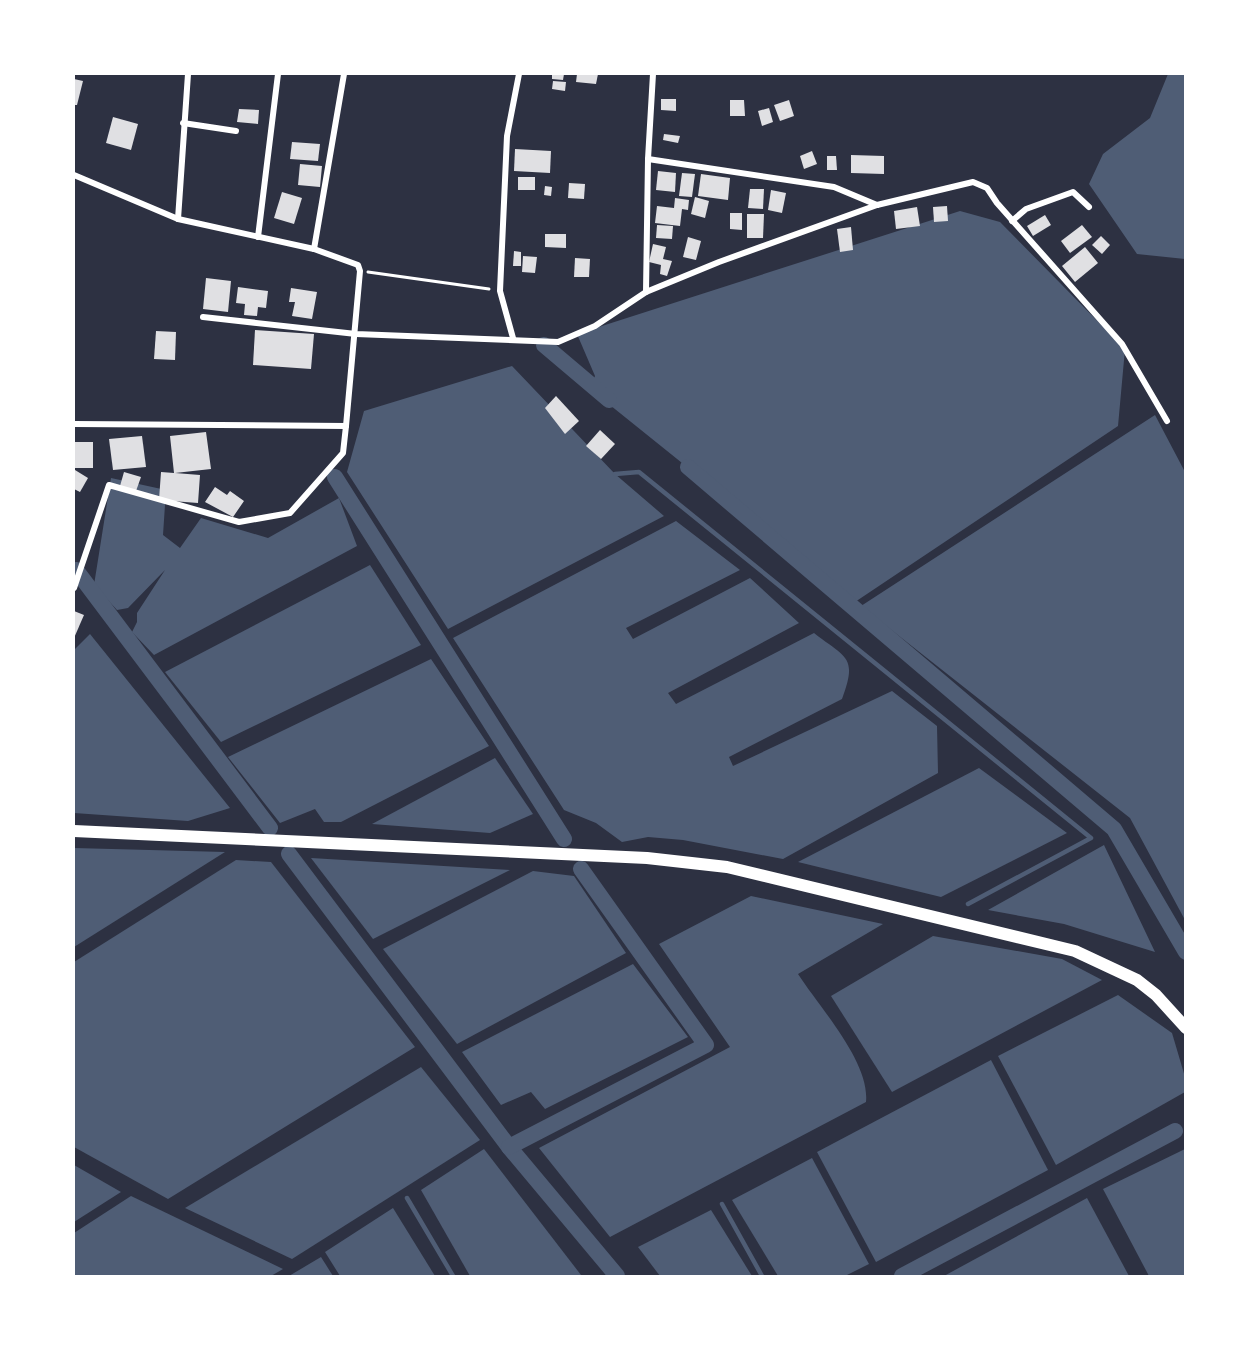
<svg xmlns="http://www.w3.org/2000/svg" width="1259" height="1350" font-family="Arial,sans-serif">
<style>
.water{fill:#4f5d75}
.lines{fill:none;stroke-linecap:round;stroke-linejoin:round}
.stream{stroke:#4f5d75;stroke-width:4.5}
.canal{stroke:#4f5d75;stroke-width:16}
.building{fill:#e0e0e3}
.path{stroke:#fff;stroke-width:3}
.minor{stroke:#fff;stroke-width:6}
.secondary{stroke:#fff;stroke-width:12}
</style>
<rect width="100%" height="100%" fill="#2d3142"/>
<g class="water">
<polygon points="1168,74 1185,74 1185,259 1137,254 1089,184 1103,154 1150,118"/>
<polygon points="960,211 1000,222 1125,349 1118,426 855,602 590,389 595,376 577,334"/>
<polygon points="512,366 615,474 664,516 448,629 347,472 364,411"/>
<polygon points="1155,415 1185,472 1185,920 1130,818 861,606"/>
<polygon points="111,478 166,490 163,535 180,548 201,518 268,538 339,498 357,546 154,655 132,632 137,622 137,613 165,570 128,608 117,610 94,585"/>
<path d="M676,521L740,570L626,628L633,639L750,578L799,623L668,693L676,704L814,633C846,658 858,656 842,699L729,757L733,766L892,691L937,726L938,773L783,859L683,840L648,837L622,842L596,823L564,810L453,638Z"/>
<polygon points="370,565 421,645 221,742 165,672"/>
<polygon points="90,634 230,808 188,821 74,813 74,650"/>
<polygon points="431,659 489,746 341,822 324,822 315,809 280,823 228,757"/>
<polygon points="495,758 533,814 490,833 372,824"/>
<polygon points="979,768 1067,833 941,897 798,862"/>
<polygon points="1104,845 1155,952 1064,924 988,910"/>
<polygon points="74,848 225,852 74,947"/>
<polygon points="311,858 510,870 373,939"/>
<polygon points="236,860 271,862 415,1047 168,1199 74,1147 74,962"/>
<polygon points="533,871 574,876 626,953 457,1044 383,949"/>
<path d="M751,896L883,924L798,974C820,1008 870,1062 866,1102L610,1237L539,1148L730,1047L659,944Z"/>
<polygon points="933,936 1062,959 1102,980 892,1092 831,996"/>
<polygon points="633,964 688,1037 545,1109 531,1092 501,1105 462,1052"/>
<polygon points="1118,995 1172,1033 1185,1077 1185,1092 1056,1165 998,1056"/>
<polygon points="991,1060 1048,1170 876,1262 817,1152"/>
<polygon points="421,1067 480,1140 292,1259 185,1208"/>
<polygon points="484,1149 581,1275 470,1276 421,1190"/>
<polygon points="1185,1149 1185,1276 1149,1276 1103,1189"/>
<polygon points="812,1158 869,1264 845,1276 778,1276 732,1200"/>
<polygon points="74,1165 121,1192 74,1222"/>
<polygon points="131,1196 283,1269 271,1276 74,1276 74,1233"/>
<polygon points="1087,1198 1129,1276 944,1276"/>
<polygon points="393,1208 435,1276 340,1276 325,1252"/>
<polygon points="711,1210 752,1276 660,1276 638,1247"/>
<polygon points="321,1257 333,1276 289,1276"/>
</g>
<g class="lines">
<g class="stream">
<polyline points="615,474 639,472 1091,838 968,904"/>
<polyline points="407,1198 453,1276"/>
<polyline points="722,1204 762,1276"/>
</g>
<g class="canal">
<polyline points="544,345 609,400"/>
<polyline points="688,467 1114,829 1186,952"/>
<polyline points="335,477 564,839"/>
<polyline points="76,570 270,828"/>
<polyline points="289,854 509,1147 617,1276"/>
<polyline points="509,1147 706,1045 581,869"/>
<polyline points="902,1276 1175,1131"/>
</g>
</g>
<g class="building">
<polygon points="552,74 564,74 563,80 552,79"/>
<polygon points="577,74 598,74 596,84 576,82"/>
<polygon points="74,79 83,81 77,105 74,105"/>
<polygon points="553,81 566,82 565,91 552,89"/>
<polygon points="661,99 676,99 676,111 661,110"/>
<polygon points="730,100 744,100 745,116 730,116"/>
<polygon points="789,100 794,116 780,121 774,105"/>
<polygon points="769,108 773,122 762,126 758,111"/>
<polygon points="239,109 259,110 258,124 237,122"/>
<polygon points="113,117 138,124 131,150 106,143"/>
<polygon points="664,134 680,136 678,143 663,140"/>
<polygon points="292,142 320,144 318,161 290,159"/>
<polygon points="515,149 551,151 550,173 514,171"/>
<polygon points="812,151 817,164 804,169 800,156"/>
<polygon points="851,155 884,156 884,174 851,173"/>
<polygon points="827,156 836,156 837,170 827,170"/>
<polygon points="300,164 322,166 320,187 298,185"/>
<polygon points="658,171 676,173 675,192 656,190"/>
<polygon points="682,173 695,174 692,197 679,196"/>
<polygon points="701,174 730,178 728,200 698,196"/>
<rect x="518" y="177" width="17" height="13"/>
<polygon points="569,183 585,184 584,199 568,198"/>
<polygon points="545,186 552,187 551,196 544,195"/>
<polygon points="750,189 764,189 763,209 748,208"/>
<polygon points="771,190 786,193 782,213 768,210"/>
<polygon points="282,192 302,198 294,224 274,218"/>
<polygon points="695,197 709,201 705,218 691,214"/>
<polygon points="675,198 689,200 688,210 682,209 680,226 655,223 657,206 674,208"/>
<polygon points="947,206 948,221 934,222 933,207"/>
<polygon points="917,207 920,226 896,229 894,211"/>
<polygon points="730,213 742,213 742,230 730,229"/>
<polygon points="747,214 764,214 763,238 747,238"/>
<polygon points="1045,215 1051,225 1033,236 1027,226"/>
<polygon points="657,225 673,226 672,239 656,238"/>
<polygon points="1082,225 1092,237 1070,253 1061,241"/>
<polygon points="851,227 853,250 840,252 837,229"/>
<polygon points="545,234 566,234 566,248 545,247"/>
<polygon points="1101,236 1110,245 1102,254 1092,245"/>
<polygon points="688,237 701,241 696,260 683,257"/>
<polygon points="653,244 666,247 663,259 672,261 667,276 660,274 661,265 649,262"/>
<polygon points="1085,247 1098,263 1075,282 1062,266"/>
<polygon points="514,251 521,252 521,266 513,266"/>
<polygon points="523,256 537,257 535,273 522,272"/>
<polygon points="575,258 590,259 589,277 574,277"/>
<polygon points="206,278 231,281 228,312 203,309"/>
<polygon points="238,287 268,291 266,308 258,307 257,316 244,315 245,304 236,303"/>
<polygon points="291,288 317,292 312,319 292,316 295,302 289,302"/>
<polygon points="255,330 314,334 311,369 253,365"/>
<polygon points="156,331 176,332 175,360 154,359"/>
<polygon points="556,396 579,421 565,434 545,408"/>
<polygon points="600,430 615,444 601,459 586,446"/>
<polygon points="206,432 211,469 175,473 200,475 198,503 159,500 161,472 174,473 170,436"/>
<polygon points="142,436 146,467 113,470 109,439"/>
<rect x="74" y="442" width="19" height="26"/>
<polygon points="75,470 88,478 80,492 74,489"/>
<polygon points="124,472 141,477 136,491 120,486"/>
<polygon points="215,487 227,495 230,491 244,501 233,517 205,502"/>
<polygon points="74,611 84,615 74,638"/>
</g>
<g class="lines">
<polyline class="path" points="368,272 489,289"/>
<g class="minor">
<polyline points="183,123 236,131"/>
<polyline points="648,159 834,187 877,205"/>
<polyline points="74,175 178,219 314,249 358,265 360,271 346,426 74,424"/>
<polyline points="178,219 188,74"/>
<polyline points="1012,221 1026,209 1073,192 1089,207"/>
<polyline points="258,237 278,74"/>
<polyline points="314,249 344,74"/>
<polyline points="646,292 648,159 653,74"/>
<polyline points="203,317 356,334 558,342 595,326 646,292 719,262 877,205 973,182 987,188 997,203 1122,344 1167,421"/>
<polyline points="513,338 500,291 507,136 519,74"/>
<polyline points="74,588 109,485 239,522 290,513 343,453 346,426"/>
</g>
<polyline class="secondary" points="74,831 647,858 727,867 1075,951 1137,980 1156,995 1186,1028"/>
</g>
<rect width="1259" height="1350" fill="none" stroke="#ffffff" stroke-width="150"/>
</svg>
